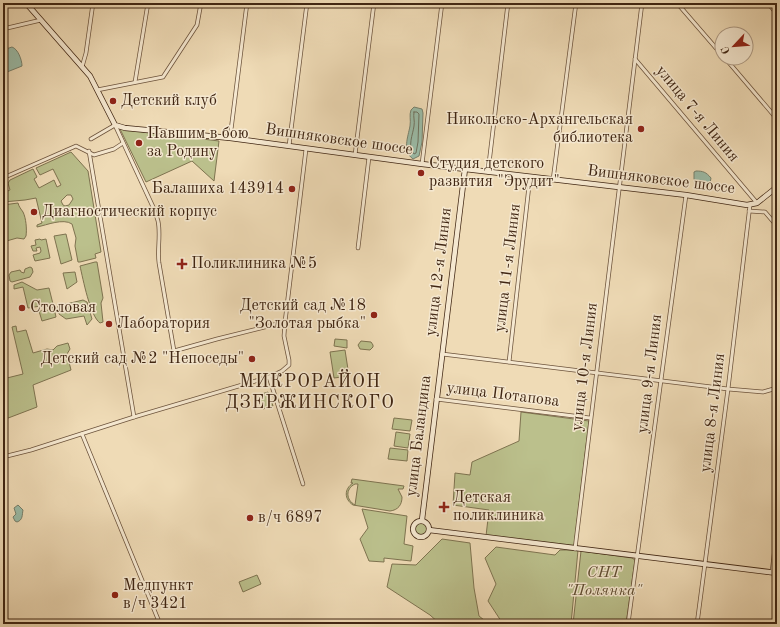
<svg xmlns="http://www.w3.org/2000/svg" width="780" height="627" font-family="'Old Standard TT',serif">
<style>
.green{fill:#bbc08c;stroke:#7e7350;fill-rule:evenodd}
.water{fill:#9bbca8;stroke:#77806c}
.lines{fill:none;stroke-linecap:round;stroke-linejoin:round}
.shore{stroke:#6e715e;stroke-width:1}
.street-casing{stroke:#6c533c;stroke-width:4.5}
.secondary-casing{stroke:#402613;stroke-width:6}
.street{stroke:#f5e8d0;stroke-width:3}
.secondary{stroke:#f5e8d0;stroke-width:4.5}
.poi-dot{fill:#8f2418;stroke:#f5e8d0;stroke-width:1.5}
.labels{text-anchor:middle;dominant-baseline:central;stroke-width:3;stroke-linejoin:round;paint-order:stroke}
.poi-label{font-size:16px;fill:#402613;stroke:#f5e8d0;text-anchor:start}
.street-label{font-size:16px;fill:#402613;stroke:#f5e8d0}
.park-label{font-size:16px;font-style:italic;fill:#5f4c31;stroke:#f5e8d0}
.quarter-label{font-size:18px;letter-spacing:1px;fill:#402613;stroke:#f5e8d0}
</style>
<rect width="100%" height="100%" fill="#efdbb6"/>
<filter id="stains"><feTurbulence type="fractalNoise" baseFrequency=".005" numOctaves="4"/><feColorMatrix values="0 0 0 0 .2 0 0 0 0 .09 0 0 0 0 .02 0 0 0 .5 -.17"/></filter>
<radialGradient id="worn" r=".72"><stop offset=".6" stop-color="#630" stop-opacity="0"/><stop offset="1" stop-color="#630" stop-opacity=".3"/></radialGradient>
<g class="green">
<polygon points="120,129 219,141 214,181 192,161 146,182"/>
<path d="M71,152L88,171L101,252L95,254L96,258L80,262H78L75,246L76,238L72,224C63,218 47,225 37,227V225L42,223L36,198L25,200L3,202V193L10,190L8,183L10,180L33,169L37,177L34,179L39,188L54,180L57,187L61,185L53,169L40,175L36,168ZM67,195H71L73,199L69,205L65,206L63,205L61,201Z"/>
<path d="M18,203C19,207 21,209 23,212C26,218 27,229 26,236L24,239L17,238L3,242V205Z"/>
<polygon points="66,234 72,260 61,264 54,236"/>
<polygon points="40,239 41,240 46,239 50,258 35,261 33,255 40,253 41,251 40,247 36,248 37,251 33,251 31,246 36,245 35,240"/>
<path d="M95,262H97L103,298L101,303L103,322L100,323C90,316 83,279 80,266Z"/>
<polygon points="30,267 32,268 33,272 30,277 12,282 10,281 9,275 11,272 20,270 21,272 24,273 25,269"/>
<polygon points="75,272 77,282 67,289 63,273"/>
<polygon points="22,282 37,290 49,288 53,304 28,308 23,287 14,289 14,285"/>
<polygon points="83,300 87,302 92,319 87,325 84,316 66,319 59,314 58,306"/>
<polygon points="51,307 54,308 56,317 42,321 39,311 51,310"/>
<polygon points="16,326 17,332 26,330 33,353 47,349 53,350 57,346 68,343 70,349 67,354 71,370 33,385 37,407 3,420 3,379 23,374 12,327"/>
<polygon points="335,339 347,340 347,348 334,346"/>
<polygon points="361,341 371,342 373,345 373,347 370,350 360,349 358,345"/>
<polygon points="345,350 349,376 334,378 330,352"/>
<polygon points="268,392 273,406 263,409 258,395"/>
<polygon points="521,412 589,421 574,547 486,536 489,510 453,505 455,473 470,475 472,462 519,441"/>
<polygon points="394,418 412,420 410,431 392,429"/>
<polygon points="396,432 410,434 408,448 394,446"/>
<polygon points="390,448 408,450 407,461 388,459"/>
<path d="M352,479L404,486L403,489H398L402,497C402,505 398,510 390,511L353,505C344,499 344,489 353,483H351ZM355,484H358L355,505C346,500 345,489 355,484Z"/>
<polygon points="362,509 407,516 404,544 413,546 411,561 384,558 384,562 369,561 360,539 368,528"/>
<circle cx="421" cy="529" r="6"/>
<polygon points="442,539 470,543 474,588 479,616 489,624 440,624 430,615 387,587 392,564 416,565"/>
<polygon points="496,547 555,555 560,550 578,550 571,624 503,624 488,601 496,584 485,558"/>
<polygon points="581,551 632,558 635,560 626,624 573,624"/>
<polygon points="257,575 261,584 243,592 239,582"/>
</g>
<g class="water">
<path d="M12,47C18,49 22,60 22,66L7,72H3V50Z"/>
<path d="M414,107L422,109L423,113L422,142L419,156L413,159C402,151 408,137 410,126C411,120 409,115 411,110Z"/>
<path d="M696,171C703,171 706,172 711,178L710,183L705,185L697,184L694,179V172Z"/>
<path d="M18,505L23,510C22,515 23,520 17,522L15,521L13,517L16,514L14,508Z"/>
</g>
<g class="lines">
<path class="shore" d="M414,112H417L419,114L418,142L416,153L414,154C407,147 413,134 414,126C415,121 413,117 414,112Z"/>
<defs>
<g id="street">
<polyline points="677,3 722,55"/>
<polyline points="768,3 777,14"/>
<polyline points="3,29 41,20"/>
<polyline points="725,58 777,119"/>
<polyline points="635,59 757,203"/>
<polyline points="82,67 86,53 93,3"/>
<polyline points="135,82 148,3"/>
<polyline points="97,90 163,77 197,25 201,3"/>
<polyline points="230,138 247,3"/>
<path d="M91,139L115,125L154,209C155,213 157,217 158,221C161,235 157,249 159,263L174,351L217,339L285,322"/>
<polyline points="289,146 307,3"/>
<polyline points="89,151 134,417"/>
<polyline points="355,155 374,3"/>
<polyline points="422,164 442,3"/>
<polyline points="488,172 508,3"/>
<polyline points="3,178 76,146 94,155 114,149 123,143"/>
<polyline points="553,180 576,3"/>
<polyline points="749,211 765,212 777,226"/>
<polyline points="358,248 369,157"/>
<polyline points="442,354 728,389 763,392 777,388"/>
<polyline points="509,362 530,177"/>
<polyline points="269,377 303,484"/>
<polyline points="436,399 590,418"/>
<polyline points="82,434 160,624"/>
<polyline points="3,457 31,450 134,417 269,377 282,371 289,365 289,360 284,336 285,322 306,149"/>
<polyline points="575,549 642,3"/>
<polyline points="772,572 777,530"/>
<polyline points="628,624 686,195"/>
<polyline points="697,624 728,389 750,205"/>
</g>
<g id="secondary">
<polyline points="26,3 90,76 115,125 125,128 230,138 422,164 686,195 747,205 757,203 777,187"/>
<polyline points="422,520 465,169"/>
<circle cx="421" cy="529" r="8"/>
<polyline points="429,530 777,573"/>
</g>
</defs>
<use href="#street" class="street-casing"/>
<use href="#secondary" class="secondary-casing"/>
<use href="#street" class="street"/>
<use href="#secondary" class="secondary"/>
</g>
<g class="poi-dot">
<circle cx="113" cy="101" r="4"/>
<circle cx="641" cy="129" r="4"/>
<circle cx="139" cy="143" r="4"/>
<circle cx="421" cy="173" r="4"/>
<circle cx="292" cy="189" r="4"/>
<circle cx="34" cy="212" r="4"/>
<path d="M180 258h4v4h4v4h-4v4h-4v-4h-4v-4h4z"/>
<circle cx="22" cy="308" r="4"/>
<circle cx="374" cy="315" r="4"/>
<circle cx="109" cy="324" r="4"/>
<circle cx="252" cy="359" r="4"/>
<path d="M442 501h4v4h4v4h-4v4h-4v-4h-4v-4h4z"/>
<circle cx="250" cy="518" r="4"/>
<circle cx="115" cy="595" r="4"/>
</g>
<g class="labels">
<g class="poi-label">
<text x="121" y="101">Детский клуб</text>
<text x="633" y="120" text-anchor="end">Никольско-Архангельская<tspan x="633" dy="18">библиотека</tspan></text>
<text x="147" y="134">Павшим в бою<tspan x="147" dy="18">за Родину</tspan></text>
<text x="429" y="164">Студия детского<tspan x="429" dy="18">развития "Эрудит"</tspan></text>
<text x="284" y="189" text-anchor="end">Балашиха 143914</text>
<text x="42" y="212">Диагностический корпус</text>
<text x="191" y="264">Поликлиника №5</text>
<text x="366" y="306" text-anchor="end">Детский сад №18<tspan x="366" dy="18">"Золотая рыбка"</tspan></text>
<text x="30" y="308">Столовая</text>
<text x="117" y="324">Лаборатория</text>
<text x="244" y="359" text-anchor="end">Детский сад №2 "Непоседы"</text>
<text x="453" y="498">Детская<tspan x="453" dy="18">поликлиника</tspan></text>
<text x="258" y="518">в/ч 6897</text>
<text x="123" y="586">Медпункт<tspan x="123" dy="18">в/ч 3421</tspan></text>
</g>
<g class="street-label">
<text transform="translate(697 114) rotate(50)">улица 7-я Линия</text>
<text transform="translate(339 140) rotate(8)">Вишняковское шоссе</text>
<text transform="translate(661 180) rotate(7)">Вишняковское шоссе</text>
<text transform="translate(508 268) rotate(-83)">улица 11-я Линия</text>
<text transform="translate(439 272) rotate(-83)">улица 12-я Линия</text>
<text transform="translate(585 367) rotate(-83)">улица 10-я Линия</text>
<text transform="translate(650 374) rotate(-83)">улица 9-я Линия</text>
<text transform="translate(503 395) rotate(7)">улица Потапова</text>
<text transform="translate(713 413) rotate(-83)">улица 8-я Линия</text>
<text transform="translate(419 436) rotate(-83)">улица Баландина</text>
</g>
<g class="park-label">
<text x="604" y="573">СНТ<tspan x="604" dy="18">"Полянка"</tspan></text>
</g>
<g class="quarter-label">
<text x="310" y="382">МИКРОРАЙОН<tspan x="310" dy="21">ДЗЕРЖИНСКОГО</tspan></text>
</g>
</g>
<rect width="780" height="627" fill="none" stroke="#efdbb6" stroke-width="16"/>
<rect x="4" y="4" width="772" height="619" fill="none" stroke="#402613" stroke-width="2"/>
<rect x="8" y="8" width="764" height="611" fill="none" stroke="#402613"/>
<g transform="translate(734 46) rotate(244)"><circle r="19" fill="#f5e8d0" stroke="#ad9a84"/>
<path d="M0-3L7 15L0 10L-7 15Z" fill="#8f2418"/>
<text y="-6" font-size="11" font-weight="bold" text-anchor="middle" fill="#402613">С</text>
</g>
<rect width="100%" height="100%" filter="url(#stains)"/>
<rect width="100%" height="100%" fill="url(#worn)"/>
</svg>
